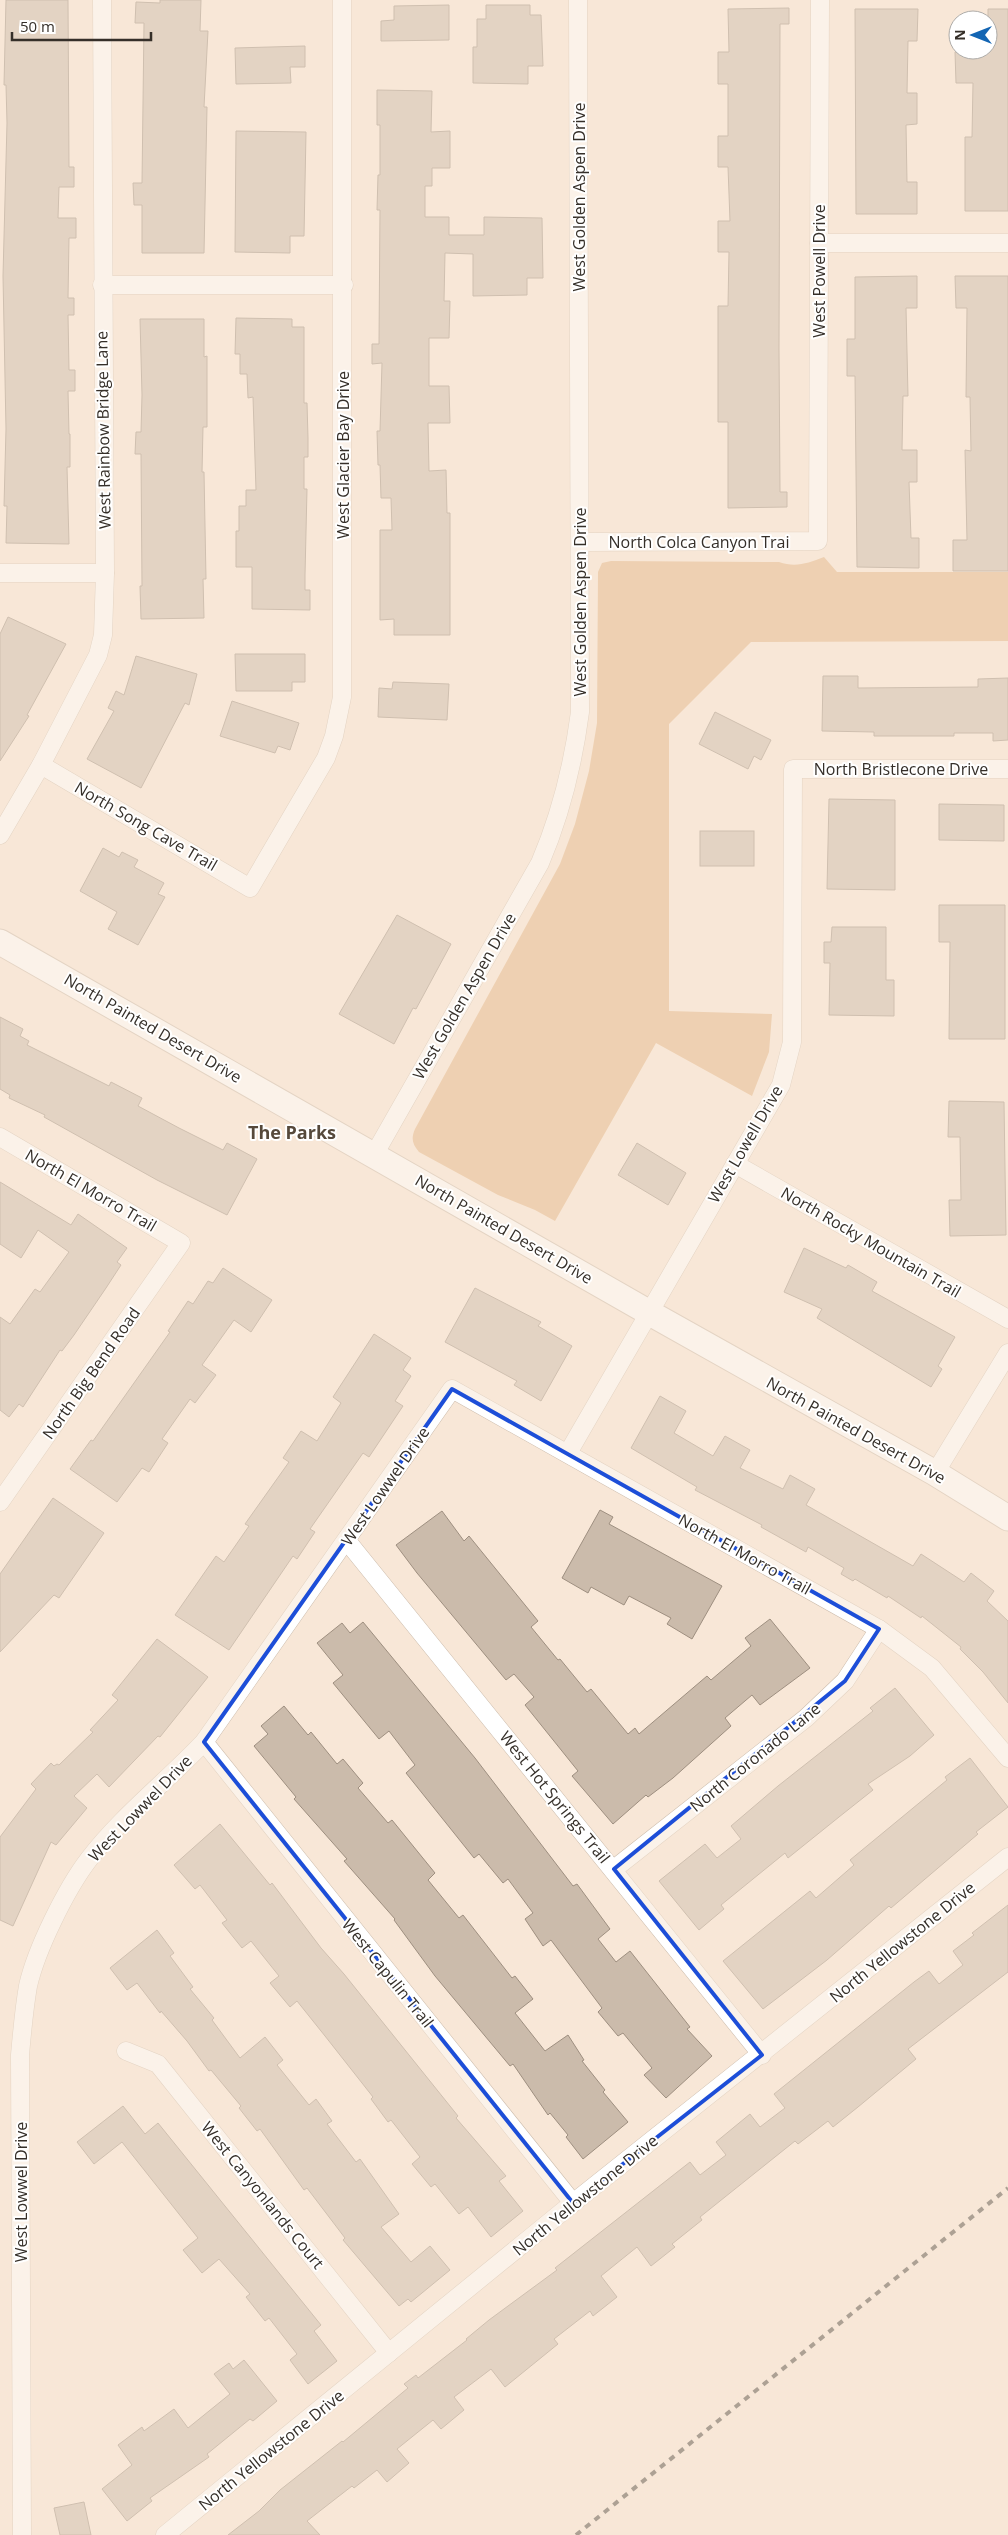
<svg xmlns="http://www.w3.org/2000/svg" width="1008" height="2535" font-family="'Open Sans',sans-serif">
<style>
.green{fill:#e2b485}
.building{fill:#cbbbab;stroke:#9e8f80}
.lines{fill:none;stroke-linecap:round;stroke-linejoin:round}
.street-casing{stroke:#ccbcac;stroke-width:19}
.secondary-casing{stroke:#ccbcac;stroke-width:27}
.street{stroke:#fff;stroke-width:18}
.secondary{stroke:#fff;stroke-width:25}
.rail{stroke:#534c44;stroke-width:4;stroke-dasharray:6 6;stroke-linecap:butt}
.marked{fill:none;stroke:#1d4ed8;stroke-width:4;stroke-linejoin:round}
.labels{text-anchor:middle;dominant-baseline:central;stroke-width:4;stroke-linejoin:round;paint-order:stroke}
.street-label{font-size:16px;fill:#352f29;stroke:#fff}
.neighbourhood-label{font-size:18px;font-weight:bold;fill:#56493b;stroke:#fff}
</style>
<rect width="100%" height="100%" fill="#f8e7d7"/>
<path class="green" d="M824,557L837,572H1008V641L751,642L669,724V1011L772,1014L769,1052L752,1096L656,1043L555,1221L535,1210L498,1195L419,1152C412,1144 411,1138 415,1129L560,864L575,824L589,771L597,723L598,572L602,563L611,561L779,562C796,568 808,563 824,557Z"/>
<g class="building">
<polygon points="6,0 68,0 69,167 74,167 74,187 59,187 58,218 76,218 76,238 69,238 68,298 74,298 74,315 68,315 69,370 75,370 75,391 68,391 69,434 70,434 70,467 67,467 69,544 6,543 7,506 4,506 6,429 3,276 7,123 6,85 4,85"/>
<polygon points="160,0 201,0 200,31 208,31 204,107 207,107 204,253 142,253 142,205 134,205 133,183 142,183 144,23 135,23 136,2 160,3"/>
<polygon points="449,5 449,40 381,41 381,21 394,20 394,6"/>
<polygon points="486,5 530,5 530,15 541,15 543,66 528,66 528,84 473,83 473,47 477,47 477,19 486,19"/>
<polygon points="789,8 789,24 780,24 779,349 780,492 787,492 787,507 728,508 728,422 718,422 718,306 728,306 729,252 718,252 718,221 730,221 728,167 718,167 718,136 728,136 728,84 718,84 718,52 729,52 728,9"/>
<polygon points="855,9 918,9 917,41 908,41 907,93 917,93 917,124 906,125 907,182 917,182 917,214 856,214"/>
<polygon points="988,9 1008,9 1008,211 965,211 965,137 972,137 973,83 956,83 955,52 988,51"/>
<polygon points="305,46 305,67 290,67 291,83 236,84 235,48"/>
<polygon points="377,90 432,91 431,132 450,131 450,168 432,168 432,186 425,186 425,217 449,217 449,235 484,235 484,217 542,218 543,278 527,278 527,295 473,296 473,254 445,253 444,301 450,301 449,338 429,338 429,386 449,386 450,423 428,423 429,471 446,470 447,513 450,513 450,635 394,635 394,619 380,620 380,530 392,530 391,498 381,498 380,465 378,465 377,431 380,431 382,363 372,364 372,344 379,344 380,210 377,210 378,175 380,175 380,125 377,125"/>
<polygon points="236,131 306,132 304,236 290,236 290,253 235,252"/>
<polygon points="917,276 917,308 906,308 908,396 903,396 902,450 917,450 917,482 909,482 911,538 919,538 919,568 857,567 855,376 847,376 847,339 855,339 855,277"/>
<polygon points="955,276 1008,276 1008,571 953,571 953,540 967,540 965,450 971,451 970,397 966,397 967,308 956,308"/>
<polygon points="236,318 292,319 292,327 304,327 304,403 307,403 308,438 308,457 304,457 304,489 307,489 305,575 305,590 310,590 310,610 252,609 252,567 236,567 236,531 239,531 239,506 246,506 246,490 256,490 253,397 248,398 247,374 240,374 240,354 235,354"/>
<polygon points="140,319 204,319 204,357 207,356 207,427 203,427 202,472 204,472 206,579 203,579 204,618 141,619 140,586 142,586 141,454 135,454 136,432 141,432 142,395"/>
<polygon points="8,617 66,644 27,715 29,716 0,761 0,634"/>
<polygon points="235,654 305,654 305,682 292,682 292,691 236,691"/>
<polygon points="136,656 197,674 189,705 185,703 141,788 87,759 114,711 108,708 116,691 124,695"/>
<polygon points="823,676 858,676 858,688 978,687 978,679 1008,678 1008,740 993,741 993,733 954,733 954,736 874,736 874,732 822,731"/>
<polygon points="393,682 449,684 447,720 378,717 379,688 392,689"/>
<polygon points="232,701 299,723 290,750 278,746 275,753 220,736"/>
<polygon points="715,712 771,740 761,760 754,756 748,769 699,744"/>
<polygon points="829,799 895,800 895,890 827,889"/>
<polygon points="939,804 1004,805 1004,841 939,840"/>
<rect x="700" y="831" width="54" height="35"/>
<polygon points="103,848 119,857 122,852 138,860 134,867 164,883 158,894 165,897 138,945 108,929 117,912 80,891"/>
<polygon points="939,905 1005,905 1005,1039 949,1039 950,942 939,942"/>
<polygon points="397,915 451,944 416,1009 413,1008 394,1044 339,1014"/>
<polygon points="832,927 886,927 886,980 894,980 894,1016 829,1015 830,963 824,963 824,942 831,942"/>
<polygon points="0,1017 23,1029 20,1036 29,1041 27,1045 109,1086 111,1082 142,1098 138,1106 179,1128 223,1150 227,1143 257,1159 227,1215 157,1180 44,1117 45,1115 9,1098 10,1095 0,1089"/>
<polygon points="949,1101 1004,1102 1006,1235 950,1236 949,1200 961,1200 960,1137 948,1137"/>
<polygon points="637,1143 686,1173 668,1205 618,1175"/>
<polygon points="0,1182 71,1225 78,1214 127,1248 117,1262 121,1265 106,1288 74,1335 62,1351 60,1350 23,1407 19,1404 9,1417 0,1410 0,1317 10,1324 35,1289 40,1292 69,1252 38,1230 21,1258 0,1244"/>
<polygon points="804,1248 846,1268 848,1265 877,1282 872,1291 955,1337 938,1366 942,1369 931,1387 817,1318 822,1309 784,1292"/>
<polygon points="223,1268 272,1300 251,1332 234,1320 202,1365 216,1375 195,1403 190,1399 162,1439 168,1443 149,1472 142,1468 117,1502 70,1469 91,1440 93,1441 170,1332 168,1331 188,1301 193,1304 208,1281 213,1283"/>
<polygon points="475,1288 541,1322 538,1326 572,1346 541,1401 514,1385 517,1381 445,1342"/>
<polygon points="374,1334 411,1358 403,1370 411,1376 395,1401 403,1406 369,1457 363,1453 310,1529 315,1532 297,1559 293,1556 229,1650 175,1615 216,1556 224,1562 249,1526 245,1524 289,1462 283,1458 301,1431 317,1441 341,1403 333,1397"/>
<polygon points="660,1396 686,1411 674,1433 713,1456 725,1436 750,1450 740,1468 783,1489 790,1475 815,1489 806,1505 913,1566 921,1554 964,1582 971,1573 994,1591 987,1601 1008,1621 1008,1703 983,1672 960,1649 961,1647 922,1616 921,1618 888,1596 887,1598 855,1579 853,1581 841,1574 844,1568 808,1547 806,1552 761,1527 762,1525 695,1490 697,1487 631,1448"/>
<polygon points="53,1498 104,1533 59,1598 54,1595 0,1652 0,1574"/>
<polygon points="600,1510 613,1517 609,1524 722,1586 692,1639 667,1624 671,1618 629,1596 624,1605 591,1587 588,1593 562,1578"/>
<polygon points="442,1511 464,1541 469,1536 538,1621 531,1627 558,1660 560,1659 587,1692 591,1689 628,1734 635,1728 639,1734 707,1676 711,1680 751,1646 745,1638 770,1619 810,1668 760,1705 752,1695 725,1718 731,1726 673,1778 648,1797 646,1795 613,1824 572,1776 578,1771 525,1705 534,1697 514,1674 506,1680 417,1573 396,1545"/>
<polygon points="363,1622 475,1758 573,1886 577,1884 610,1929 598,1939 616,1962 630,1951 690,2027 687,2029 712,2056 666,2098 644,2075 652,2068 623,2033 618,2036 598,2012 602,2008 551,1940 543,1946 525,1919 533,1913 508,1879 503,1883 479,1854 474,1858 406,1773 415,1765 389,1731 379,1739 333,1683 343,1675 317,1643 342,1623 350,1633"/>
<polygon points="157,1639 208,1677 160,1737 158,1736 109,1787 97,1774 74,1796 87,1808 56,1845 51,1842 13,1926 0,1920 0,1837 36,1789 31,1784 51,1763 54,1766 57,1764 59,1765 93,1732 90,1730 118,1700 112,1695"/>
<polygon points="895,1688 934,1735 910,1756 868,1784 873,1790 839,1817 788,1858 785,1853 721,1905 724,1909 699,1930 659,1881 705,1844 717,1858 741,1839 731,1826 778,1786 873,1711 870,1708"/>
<polygon points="284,1706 308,1735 311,1732 337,1764 343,1759 363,1783 358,1788 388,1823 392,1820 435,1873 428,1880 459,1918 463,1915 512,1978 515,1976 533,1999 515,2013 545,2051 568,2035 584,2060 582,2061 605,2090 603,2092 628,2122 583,2159 566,2137 568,2135 550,2113 548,2115 513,2064 510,2066 435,1976 394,1920 395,1919 344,1861 347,1859 294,1799 296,1797 254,1746 268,1734 261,1726"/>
<polygon points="970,1758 1008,1807 976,1832 978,1834 891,1908 889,1906 827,1960 763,2009 723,1961 810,1891 816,1898 854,1865 850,1860 947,1780 945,1777"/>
<polygon points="220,1824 270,1885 272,1883 321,1948 344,1974 458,2116 456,2118 506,2176 499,2181 523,2211 491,2237 468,2207 459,2214 435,2184 431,2187 412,2164 420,2157 391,2120 388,2122 371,2099 373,2097 325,2036 297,2001 290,2007 270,1983 279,1976 251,1941 242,1948 222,1923 227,1920 200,1885 195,1889 174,1865"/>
<polygon points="1008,1905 1008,1972 908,2049 916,2059 858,2107 833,2127 828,2121 798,2144 795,2141 700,2217 702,2220 672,2244 675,2247 651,2266 637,2247 601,2276 617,2297 593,2316 590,2311 554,2339 558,2344 505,2387 491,2369 454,2397 464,2410 441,2429 433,2420 397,2449 409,2463 387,2482 377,2470 354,2488 352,2486 307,2521 320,2535 228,2535 259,2511 280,2490 342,2441 343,2442 408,2388 404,2384 416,2375 418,2378 467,2340 466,2339 489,2320 557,2270 555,2268 690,2162 700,2175 726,2155 716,2142 750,2114 760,2127 785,2108 774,2094 914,1982 929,1971 939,1984 963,1965 953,1951 974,1935 972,1933"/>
<polygon points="157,1930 174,1953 170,1956 193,1987 190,1989 214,2018 212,2020 240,2058 265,2037 283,2060 277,2065 309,2105 316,2099 332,2121 327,2124 356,2162 360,2159 399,2214 381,2227 411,2262 430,2246 450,2270 411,2302 408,2299 399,2306 343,2240 345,2238 307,2188 304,2190 260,2129 257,2131 239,2108 241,2106 211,2070 209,2071 187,2041 161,2011 160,2013 137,1983 127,1990 110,1968"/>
<polygon points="123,2106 145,2134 158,2123 321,2325 314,2331 337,2361 308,2384 290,2360 297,2354 269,2318 265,2321 246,2297 250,2294 219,2259 202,2273 183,2250 198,2238 122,2142 94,2164 77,2142"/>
<polygon points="244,2360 277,2401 253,2421 250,2419 207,2454 209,2457 150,2498 152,2501 127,2521 102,2489 132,2465 118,2445 142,2427 144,2431 174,2409 188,2428 230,2394 214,2374 229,2363 233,2369"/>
<polygon points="84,2502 91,2535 60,2535 54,2508"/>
</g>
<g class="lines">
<defs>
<g id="street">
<polyline points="819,243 1008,243"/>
<polyline points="102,285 344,285"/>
<polyline points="580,542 818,541 820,0"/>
<polyline points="0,573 105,573"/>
<polyline points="41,765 250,888 326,758 334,736 342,697 342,0"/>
<polyline points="0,835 41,765 98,655 103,635 105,573 102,0"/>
<polyline points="0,1137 181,1243 0,1502"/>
<path d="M374,1155L540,863C561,814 573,765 580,712L578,0"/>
<polyline points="735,1164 1008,1319"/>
<polyline points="568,1453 781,1085 792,1042 793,769 1008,769"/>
<polyline points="935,1473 1008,1353"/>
<polyline points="347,1541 762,2055"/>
<polyline points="204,1742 573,2203"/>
<polyline points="614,1869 806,1718 845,1681 879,1629"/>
<polyline points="126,2051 158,2064 389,2353"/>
<path d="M22,2535L20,2055C22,2032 24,2009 28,1986C36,1950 66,1889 89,1859C121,1817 167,1781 204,1742L452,1389L879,1629L932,1668L1008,1758"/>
<polyline points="165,2535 573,2203 1008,1857"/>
</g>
<polyline id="secondary" points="0,942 648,1312 935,1473 1008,1518"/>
</defs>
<use href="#street" class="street-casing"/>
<use href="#secondary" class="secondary-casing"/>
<use href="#street" class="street"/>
<use href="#secondary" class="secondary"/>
<polyline class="rail" points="576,2535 1008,2188"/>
</g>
<path d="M0 0H1008V2535H0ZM452,1389L879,1629L845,1681L614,1869L762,2055L573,2203L204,1742Z" fill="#f8e7d7" fill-opacity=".55" fill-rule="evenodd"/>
<path class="marked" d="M452,1389L879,1629L845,1681L614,1869L762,2055L573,2203L204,1742Z"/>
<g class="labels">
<g class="street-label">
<text transform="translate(579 197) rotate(-90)">West Golden Aspen Drive</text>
<text transform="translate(819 271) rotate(-90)">West Powell Drive</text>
<text transform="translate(103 430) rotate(-91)">West Rainbow Bridge Lane</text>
<text transform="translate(343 455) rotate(-90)">West Glacier Bay Drive</text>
<text x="699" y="542">North Colca Canyon Trai</text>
<text transform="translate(580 602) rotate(-90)">West Golden Aspen Drive</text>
<text x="901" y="769">North Bristlecone Drive</text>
<text transform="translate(146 826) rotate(30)">North Song Cave Trail</text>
<text transform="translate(464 996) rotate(-60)">West Golden Aspen Drive</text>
<text transform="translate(153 1028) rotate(30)">North Painted Desert Drive</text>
<text transform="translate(745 1144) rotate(-60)">West Lowell Drive</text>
<text transform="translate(91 1190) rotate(30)">North El Morro Trail</text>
<text transform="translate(504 1229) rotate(30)">North Painted Desert Drive</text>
<text transform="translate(871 1242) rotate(30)">North Rocky Mountain Trail</text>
<text transform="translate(91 1373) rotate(-55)">North Big Bend Road</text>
<text transform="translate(856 1430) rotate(29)">North Painted Desert Drive</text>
<text transform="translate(385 1486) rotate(-55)">West Lowwel Drive</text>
<text transform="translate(745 1554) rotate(29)">North El Morro Trail</text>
<text transform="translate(755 1757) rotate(-39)">North Coronado Lane</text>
<text transform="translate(555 1797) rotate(51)">West Hot Springs Trail</text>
<text transform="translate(140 1808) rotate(-46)">West Lowwel Drive</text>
<text transform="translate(902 1942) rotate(-39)">North Yellowstone Drive</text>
<text transform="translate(388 1973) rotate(51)">West Capulin Trail</text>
<text transform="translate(21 2192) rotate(-90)">West Lowwel Drive</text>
<text transform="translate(263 2195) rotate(51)">West Canyonlands Court</text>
<text transform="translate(585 2195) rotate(-39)">North Yellowstone Drive</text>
<text transform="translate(271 2450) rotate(-39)">North Yellowstone Drive</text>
</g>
<g class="neighbourhood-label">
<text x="292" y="1132">The Parks</text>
</g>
</g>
<g transform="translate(973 35) rotate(270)"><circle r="24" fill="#ffffff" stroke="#aeaca9"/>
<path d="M0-4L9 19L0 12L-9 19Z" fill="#1365b3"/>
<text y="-8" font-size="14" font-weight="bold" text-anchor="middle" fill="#352f29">N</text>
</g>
<path d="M12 32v8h139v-8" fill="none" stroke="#352f29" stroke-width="2.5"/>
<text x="20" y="32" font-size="15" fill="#352f29" stroke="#ffffff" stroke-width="4" paint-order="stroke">50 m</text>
</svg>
